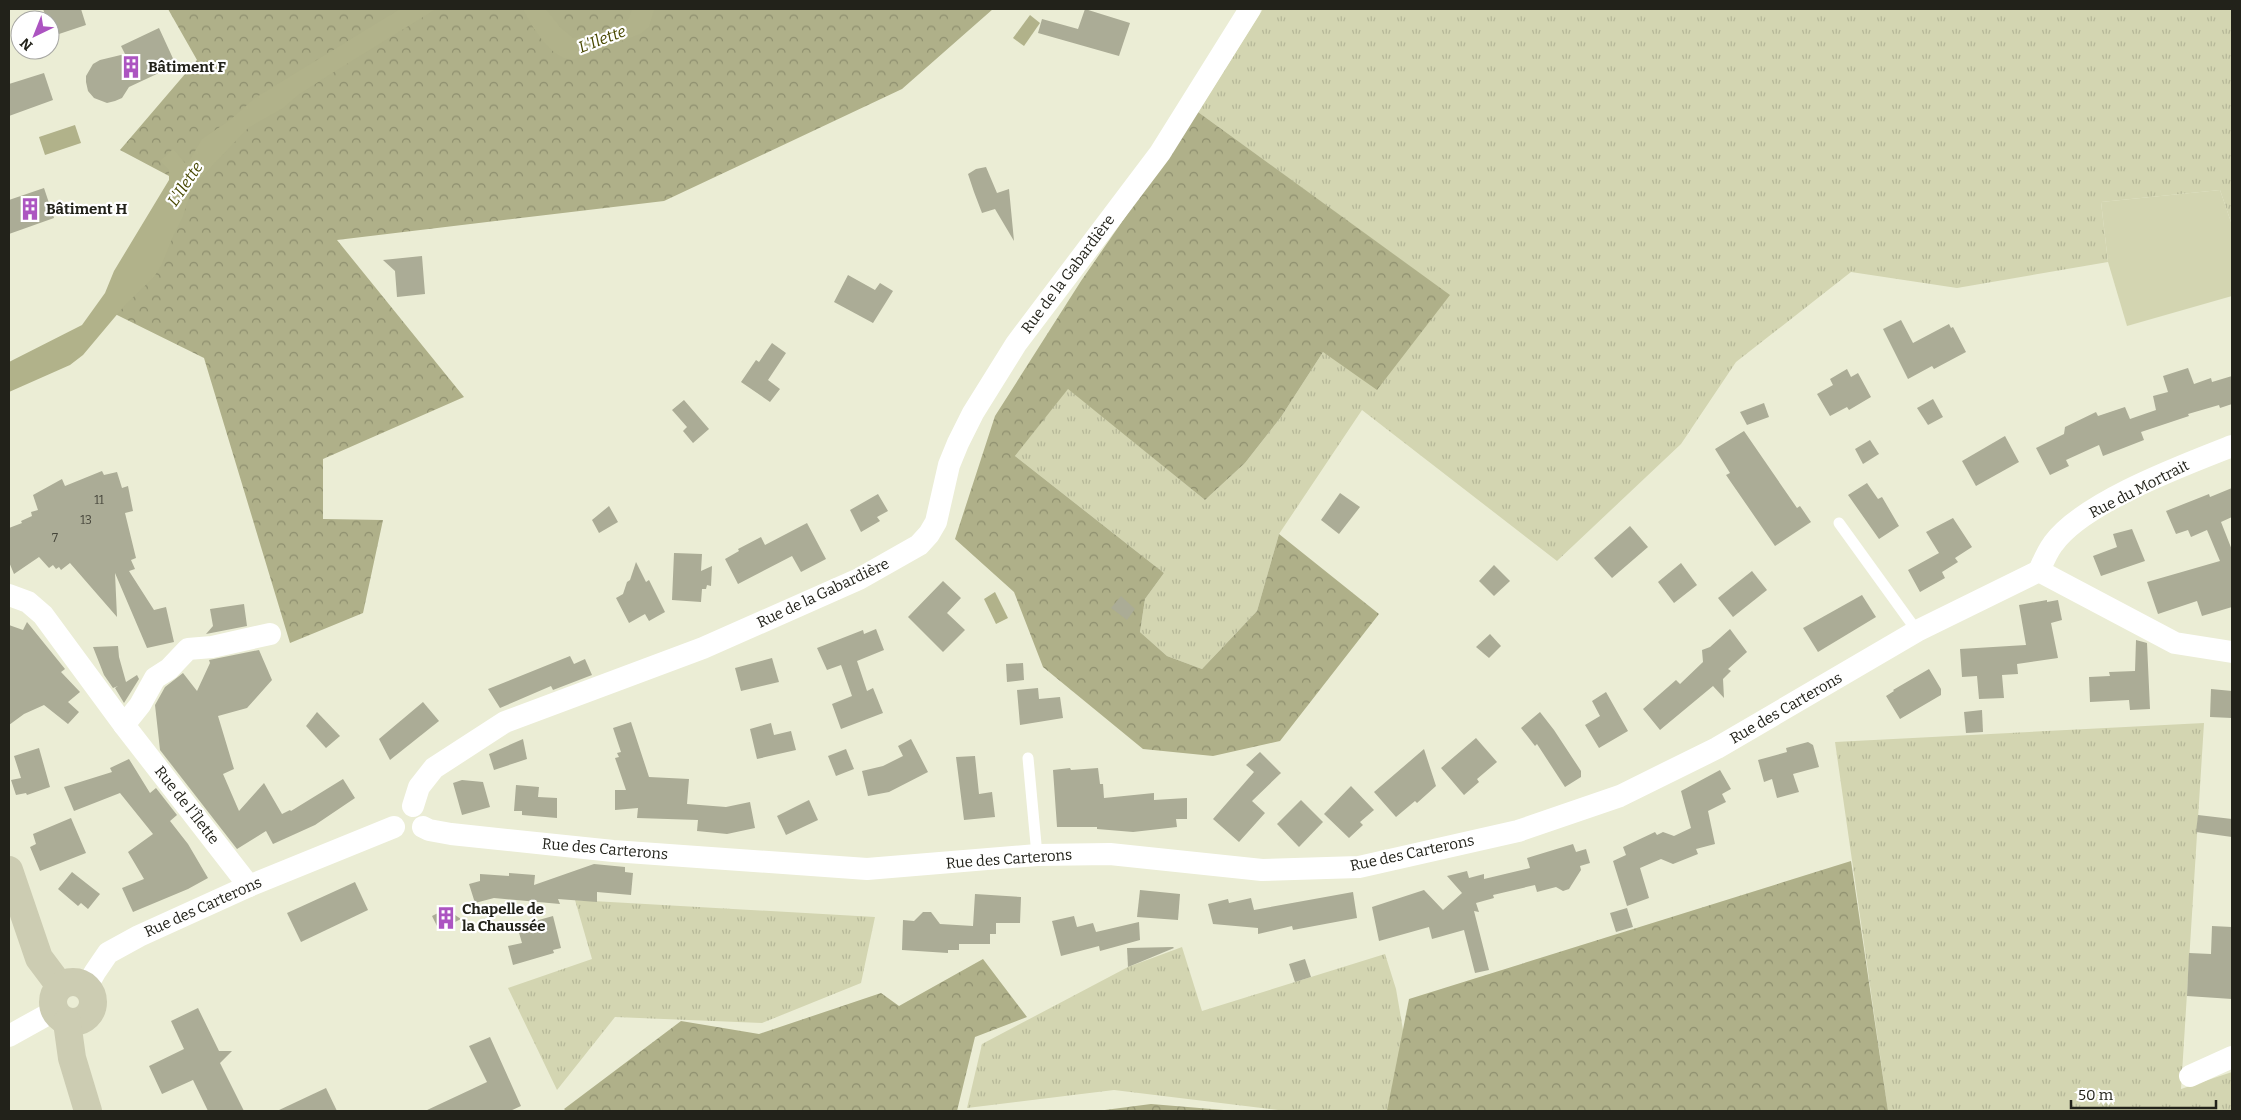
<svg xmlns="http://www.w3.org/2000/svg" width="2241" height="1120" font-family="Bitter,serif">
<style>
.grass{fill:url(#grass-tufts)}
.forest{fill:url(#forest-crowns)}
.green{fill:#d3d5b1}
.water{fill:#b1b28a}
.building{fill:#abac96}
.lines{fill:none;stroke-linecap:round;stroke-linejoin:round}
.lane{stroke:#fff;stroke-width:11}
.street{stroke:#fff;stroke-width:22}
.secondary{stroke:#ccccb2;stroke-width:28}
.labels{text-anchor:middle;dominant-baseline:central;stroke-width:4.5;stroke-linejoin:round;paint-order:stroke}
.number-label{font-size:12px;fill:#444439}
.poi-label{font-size:15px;font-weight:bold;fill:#22221a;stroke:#fff;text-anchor:start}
.street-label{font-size:15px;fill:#22221a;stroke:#fff}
.water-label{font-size:16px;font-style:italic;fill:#484800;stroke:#fff}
</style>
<defs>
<pattern id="grass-tufts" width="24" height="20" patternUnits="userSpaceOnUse" patternTransform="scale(1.25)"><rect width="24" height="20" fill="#d3d5b1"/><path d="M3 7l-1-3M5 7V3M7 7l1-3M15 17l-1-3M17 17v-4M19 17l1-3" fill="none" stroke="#b5b798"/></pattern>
<pattern id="forest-crowns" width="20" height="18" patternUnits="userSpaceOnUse" patternTransform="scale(1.25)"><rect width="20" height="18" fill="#afb089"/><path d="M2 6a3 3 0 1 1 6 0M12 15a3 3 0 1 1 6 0" fill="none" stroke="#8e8f6f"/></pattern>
</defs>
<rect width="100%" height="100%" fill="#ebedd5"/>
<g class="grass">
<polygon points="1263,9 2232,9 2232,225 2220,190 2101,202 2108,262 1957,288 1851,272 1736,362 1681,444 1557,561 1362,410 1279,534 1257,611 1202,669 1167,656 1140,632 1145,599 1164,573 1015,456 1068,388 1205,500 1245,463 1281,417 1323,352 1449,295 1198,112"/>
<polygon points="2204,723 2181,1089 2232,1072 2232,1111 1888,1111 1835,742"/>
<polygon points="575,900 875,917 861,983 762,1023 615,1017 557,1090 508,988 592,959"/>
<polygon points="1182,947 1202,1011 1385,954 1396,989 1417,1111 1286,1111 1114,1090 967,1108 982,1044 1128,967"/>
</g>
<g class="forest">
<polygon points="168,9 993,9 902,89 664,201 337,240 464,397 323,459 323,519 383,520 363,613 290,643 204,358 115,314 186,185 120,150 197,60"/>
<polygon points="1198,112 1450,295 1377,390 1323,352 1281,417 1245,463 1205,500 1068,389 1015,456 1164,573 1145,599 1140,632 1167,656 1202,669 1257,611 1279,534 1379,614 1280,741 1213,756 1143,749 1043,667 1014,592 955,539 995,416 1081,281"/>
<polygon points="1851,861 1888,1111 1387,1111 1409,999"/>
<polygon points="983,959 1027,1017 975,1037 957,1111 566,1111 564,1109 681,1021 759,1034 881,993 899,1006"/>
<polygon points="1151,1104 1236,1111 1097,1111"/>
</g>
<polygon class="green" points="2220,190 2232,225 2232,296 2127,326 2108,262 2101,202"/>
<g class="water">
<polygon points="400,9 436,9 329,75 298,95 283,108 248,128 192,187 183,216 174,234 161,266 154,277 125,305 83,355 70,365 9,392 9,362 82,325 105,293 114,271 169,180 169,170 160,161 173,149 185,163 188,163 202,139 230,120 255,98"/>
<path d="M523,9H546L560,27L573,38C592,36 611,29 628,20L632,9L654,10L649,27L640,34L572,60C550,58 532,27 523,9Z"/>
<polygon points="1030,15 1040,23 1024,46 1013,38"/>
<polygon points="75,125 81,143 45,155 39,137"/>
<polygon points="995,592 1008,618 996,624 984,599"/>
</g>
<g class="building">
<polygon points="43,9 81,9 86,25 53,36 50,20 47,20"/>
<polygon points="1085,9 1130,23 1119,56 1038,33 1042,19 1078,29"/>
<polygon points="159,28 176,65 129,87 122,98 115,101 107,103 94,98 88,91 86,82 86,76 93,64 100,60 125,54 121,46"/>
<polygon points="44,73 53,100 9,116 9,84"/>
<polygon points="986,167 997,193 1009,189 1014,241 995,209 982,213 974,192 968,174 976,169"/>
<polygon points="44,188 54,218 9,234 9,200"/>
<polygon points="422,256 425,294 397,297 395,271 383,260"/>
<polygon points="848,275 875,290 880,283 893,291 873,323 834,302"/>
<polygon points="1901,320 1913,343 1949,324 1951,328 1953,327 1966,352 1934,369 1932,366 1908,379 1883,329"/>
<polygon points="772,343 786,353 768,380 780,389 770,402 741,382 756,360 759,362"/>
<polygon points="2188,368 2194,384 2211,378 2212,382 2232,376 2232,404 2220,408 2219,405 2188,414 2189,416 2141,432 2144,440 2103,456 2099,445 2066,460 2069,466 2050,475 2036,448 2064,434 2065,427 2096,412 2098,416 2125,407 2130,419 2156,410 2153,396 2168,392 2163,376"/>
<polygon points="1847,369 1851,377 1858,373 1871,397 1849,410 1847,407 1830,416 1817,394 1833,385 1830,379"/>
<polygon points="1933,399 1943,417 1928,425 1917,408"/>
<polygon points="684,400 709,429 693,443 683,431 687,427 672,410"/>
<polygon points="1764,403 1769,417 1747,425 1740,412"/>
<polygon points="1744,431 1797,508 1800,506 1811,522 1775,546 1726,475 1730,473 1715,449"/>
<polygon points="2005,436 2019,462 1976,486 1962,461"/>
<polygon points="1870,440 1879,454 1863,464 1855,449"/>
<polygon points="102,471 104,475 117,472 122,488 128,486 133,511 125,513 136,558 131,560 135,569 129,571 154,610 166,607 174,642 147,648 115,573 117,617 70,563 61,570 59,567 56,569 53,565 49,568 39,557 14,574 9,562 9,528 22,523 21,521 32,516 31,512 38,510 33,495 62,479 65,486"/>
<polygon points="1867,483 1878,499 1882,497 1899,526 1879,539 1848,495"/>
<polygon points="2232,488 2232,517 2221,522 2232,550 2232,607 2202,616 2197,601 2158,614 2147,582 2220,561 2207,530 2191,537 2188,530 2176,534 2166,511 2209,494 2210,497"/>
<polygon points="1340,493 1360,507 1339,534 1321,520"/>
<polygon points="878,494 888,511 877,517 880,521 861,532 850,510"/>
<polygon points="609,506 618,522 599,533 592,520"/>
<polygon points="1953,518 1972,547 1955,558 1958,562 1942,572 1945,578 1920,592 1908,570 1939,553 1926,532"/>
<polygon points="807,523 826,559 801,572 792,556 738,584 725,559 739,551 738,549 761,537 765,545"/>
<polygon points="1630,526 1648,547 1612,578 1594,558"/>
<polygon points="2132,529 2145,561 2101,576 2093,556 2117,547 2113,534"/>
<polygon points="674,553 702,554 701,571 712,566 711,586 707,585 706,589 702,589 701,602 672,600"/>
<polygon points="636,562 646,582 649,580 665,612 649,621 645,614 629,623 616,598 623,594 627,582 630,580"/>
<polygon points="1681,563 1697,585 1674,603 1658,582"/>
<polygon points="1494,565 1510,581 1494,596 1479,581"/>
<polygon points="1752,571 1767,590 1733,617 1718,598"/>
<polygon points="943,581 961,598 947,613 965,630 943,652 908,617"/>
<polygon points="1862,595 1876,617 1818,652 1803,628"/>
<polygon points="1121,596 1135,609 1127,620 1111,608"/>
<polygon points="2047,600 2047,602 2058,600 2062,620 2051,623 2058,658 2017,664 2018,674 2002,675 2004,698 1979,699 1977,676 1962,677 1960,649 2026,645 2019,605"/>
<polygon points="244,604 247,626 206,634 213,626 210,609"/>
<polygon points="27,622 65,669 61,672 80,692 68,702 79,712 68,724 44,705 24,714 9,725 9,625 23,630"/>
<polygon points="876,629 884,650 857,661 867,691 873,688 883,713 841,729 832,704 852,696 841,665 827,670 817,648 863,630 864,634"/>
<polygon points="1730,629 1747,652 1728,669 1731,671 1723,679 1724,698 1713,686 1660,730 1643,709 1676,680 1680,684 1703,662 1702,650 1710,647"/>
<polygon points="1490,634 1501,646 1489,658 1476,647"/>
<polygon points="2136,640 2147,643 2150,709 2130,710 2129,700 2090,702 2089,677 2110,676 2109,672 2135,671"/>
<polygon points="118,646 119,657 126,682 137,675 139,679 124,703 115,688 118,686 113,688 104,675 93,647"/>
<polygon points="259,650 272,680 247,708 218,716 234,769 223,774 239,811 264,783 282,814 290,810 291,811 343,779 355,798 315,825 273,844 266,831 237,849 160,750 155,705 165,687 183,673 197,691 210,663 209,660"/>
<polygon points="570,656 574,664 585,659 592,675 553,690 551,686 500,708 488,689"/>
<polygon points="772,658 779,682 741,691 735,668"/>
<polygon points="1023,663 1024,680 1007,682 1006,664"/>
<polygon points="1929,669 1941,689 1941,695 1900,719 1886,696 1894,691 1893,690"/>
<polygon points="1038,688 1039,699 1060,697 1063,718 1020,725 1017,690"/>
<polygon points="2211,689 2232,691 2232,718 2210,717"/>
<polygon points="1606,692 1628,731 1599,748 1585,725 1600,716 1592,701"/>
<polygon points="423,702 439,721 390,760 379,739"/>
<polygon points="1982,710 1983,732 1966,733 1964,712"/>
<polygon points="317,712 340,736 326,748 306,726"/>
<polygon points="1540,712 1554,730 1581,771 1581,777 1565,787 1537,744 1535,746 1521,728"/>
<polygon points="631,722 649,777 689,779 687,804 726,807 750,802 755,828 727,834 697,831 698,820 637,818 638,808 615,810 615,790 626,790 615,758 619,757 617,753 621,752 613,728"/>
<polygon points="771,723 774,735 791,731 796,750 757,759 750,729"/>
<polygon points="1476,738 1497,762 1477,779 1479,782 1464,795 1441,768"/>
<polygon points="523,739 527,759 494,770 489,754"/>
<polygon points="911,739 928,772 889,792 868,796 862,771 883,766 903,756 898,746"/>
<polygon points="1808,742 1813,745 1819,767 1793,774 1799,792 1777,798 1772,779 1764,782 1758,760 1787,752 1786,748"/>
<polygon points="39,748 50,787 27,795 26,793 16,795 11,780 21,778 14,756"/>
<polygon points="846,749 854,769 836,776 828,756"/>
<polygon points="1424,749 1436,786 1417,803 1415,801 1396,817 1374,792"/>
<polygon points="1260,752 1281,773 1252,801 1265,813 1239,842 1213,819 1254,772 1246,765"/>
<polygon points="975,756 979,794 992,792 995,817 964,820 956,757"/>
<polygon points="129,759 150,793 156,788 177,815 170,821 188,844 208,878 188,889 133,912 122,888 144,879 128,852 153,834 120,793 74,811 64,787 112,772 110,768"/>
<polygon points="1070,768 1071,770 1098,768 1100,784 1103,784 1104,798 1154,793 1154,800 1187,798 1187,819 1176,819 1177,827 1133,832 1097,829 1097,827 1057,827 1053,770"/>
<polygon points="1720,770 1731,789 1722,794 1726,802 1708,811 1715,844 1696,849 1698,854 1673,864 1661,859 1640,868 1649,898 1627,906 1613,861 1626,855 1623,847 1655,832 1657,835 1663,832 1674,836 1691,828 1681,791"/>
<polygon points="462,780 483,782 490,807 462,815 453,783"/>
<polygon points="516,785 539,787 538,797 557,798 557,818 522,815 522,811 514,811"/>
<polygon points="1351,786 1374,810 1360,822 1363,825 1349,838 1324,814"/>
<polygon points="809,800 818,820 786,835 777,816"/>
<polygon points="1301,800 1323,822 1299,847 1277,824"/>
<polygon points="2198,815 2232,819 2232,837 2196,832"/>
<polygon points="71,818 86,853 40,871 30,847 36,844 33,834"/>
<polygon points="1573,844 1576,852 1586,849 1590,863 1580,866 1581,870 1569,889 1563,891 1556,887 1537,892 1535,885 1493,895 1494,898 1476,903 1479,912 1474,911 1489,970 1475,973 1464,930 1432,939 1429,927 1379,941 1372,907 1424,890 1443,910 1462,893 1447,876 1467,871 1469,878 1484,874 1484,879 1530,868 1527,858"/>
<polygon points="594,864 625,867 625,872 633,873 631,895 597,892 597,902 558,899 560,904 494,898 475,903 469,884 480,881 480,874 509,876 509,873 535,875 534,885"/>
<polygon points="72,872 100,894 88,909 81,903 78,906 58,889"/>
<polygon points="355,882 368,910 301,942 287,913"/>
<polygon points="1140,890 1180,894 1178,920 1137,917"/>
<polygon points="1353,892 1357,918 1293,930 1292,926 1258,934 1258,928 1213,924 1208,904 1228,899 1229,903 1251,898 1254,910"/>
<polygon points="975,894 1021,897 1020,923 996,923 996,934 990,934 990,944 959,944 959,950 948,950 948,953 902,950 903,920 914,921 923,912 931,912 940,924 973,926"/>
<polygon points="1627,908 1633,927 1616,932 1610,913"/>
<polygon points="446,909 461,919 439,930 432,916"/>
<polygon points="553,916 561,948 553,950 554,953 513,965 508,946 522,943 517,926"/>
<polygon points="1074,916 1077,927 1093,923 1096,932 1139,922 1140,940 1100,951 1099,946 1061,956 1052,921"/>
<polygon points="2212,926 2232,927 2232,999 2187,996 2189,953 2211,954"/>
<polygon points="1173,947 1174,948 1128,967 1127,948"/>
<polygon points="1305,959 1311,977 1295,982 1289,964"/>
<polygon points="198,1008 219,1051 232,1051 220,1063 244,1111 208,1111 193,1080 162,1094 149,1066 184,1049 171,1021"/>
<polygon points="490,1037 521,1106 510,1111 425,1111 487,1082 469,1046"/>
<polygon points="326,1088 337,1111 277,1111"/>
</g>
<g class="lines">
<g class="lane">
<polyline points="1839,523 1917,631"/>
<polyline points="1028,758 1037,855"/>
</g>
<g class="street">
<path d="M2039,571C2043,562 2047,552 2053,544C2083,502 2184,465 2232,446"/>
<polyline points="9,595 28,602 43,615 124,725 249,886"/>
<polyline points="124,725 140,705 155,678 169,669 188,649 212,647 270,634"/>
<polyline points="413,806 419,787 434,768 505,722 703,648 859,579 919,545 929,534 936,522 949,465 958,443 973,413 1016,344 1160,153 1250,9"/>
<polyline points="423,827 429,830 451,834 613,851 867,869 1037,855 1110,854 1262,870 1359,867 1518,831 1620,796 1717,748 1917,631 2039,571 2175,643 2232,652"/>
<polyline points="86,988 95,972 108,953 139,936 249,886 394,827"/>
<polyline points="9,1036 45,1016 55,1013"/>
<polyline points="2190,1076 2232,1057"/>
</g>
<g class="secondary">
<polyline points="9,870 39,958 60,986"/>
<circle cx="73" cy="1002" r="20"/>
<polyline points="67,1022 72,1058 88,1111"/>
</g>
</g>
<defs>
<symbol id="building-bare" viewBox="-9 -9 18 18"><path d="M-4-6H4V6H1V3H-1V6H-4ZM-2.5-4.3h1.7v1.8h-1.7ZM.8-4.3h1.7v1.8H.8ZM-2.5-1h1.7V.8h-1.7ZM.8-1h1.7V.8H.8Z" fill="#ac54c1" stroke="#fff" stroke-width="2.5" paint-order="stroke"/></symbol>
</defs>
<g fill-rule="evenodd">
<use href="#building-bare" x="115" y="51" width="32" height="32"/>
<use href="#building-bare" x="14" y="193" width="32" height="32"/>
<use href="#building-bare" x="430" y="902" width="32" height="32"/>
</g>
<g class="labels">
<g class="number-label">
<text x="99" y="500">11</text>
<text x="86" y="520">13</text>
<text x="55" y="538">7</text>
</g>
<g class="poi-label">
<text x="148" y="67">Bâtiment F</text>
<text x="46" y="209">Bâtiment H</text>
<text x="462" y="909">Chapelle de<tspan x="462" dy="17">la Chaussée</tspan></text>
</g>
<g class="street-label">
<text transform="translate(1068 274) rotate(-53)">Rue de la Gabardière</text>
<text transform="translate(2139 489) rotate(-27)">Rue du Mortrait</text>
<text transform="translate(823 593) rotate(-25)">Rue de la Gabardière</text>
<text transform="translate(1786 708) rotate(-30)">Rue des Carterons</text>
<text transform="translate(187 805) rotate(52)">Rue de l'Îlette</text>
<text transform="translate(605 849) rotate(5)">Rue des Carterons</text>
<text transform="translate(1412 853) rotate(-12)">Rue des Carterons</text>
<text transform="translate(1009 859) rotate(-4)">Rue des Carterons</text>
<text transform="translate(203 907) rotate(-24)">Rue des Carterons</text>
</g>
<g class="water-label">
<text transform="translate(602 39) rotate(-21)">L'Ilette</text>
<text transform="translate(185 184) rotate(-56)">L'Ilette</text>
</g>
</g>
<rect width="2241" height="1120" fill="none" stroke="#22221a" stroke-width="20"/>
<g transform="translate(35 35) rotate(223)"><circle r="24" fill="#ffffff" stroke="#a7a7a3"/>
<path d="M0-4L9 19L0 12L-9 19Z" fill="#ac54c1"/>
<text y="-8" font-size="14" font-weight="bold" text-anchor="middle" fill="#22221a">N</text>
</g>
<path d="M2071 1100v8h145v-8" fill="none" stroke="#22221a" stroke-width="2.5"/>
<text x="2078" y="1100" font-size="15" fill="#22221a" stroke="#ffffff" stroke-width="4" paint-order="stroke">50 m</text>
</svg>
